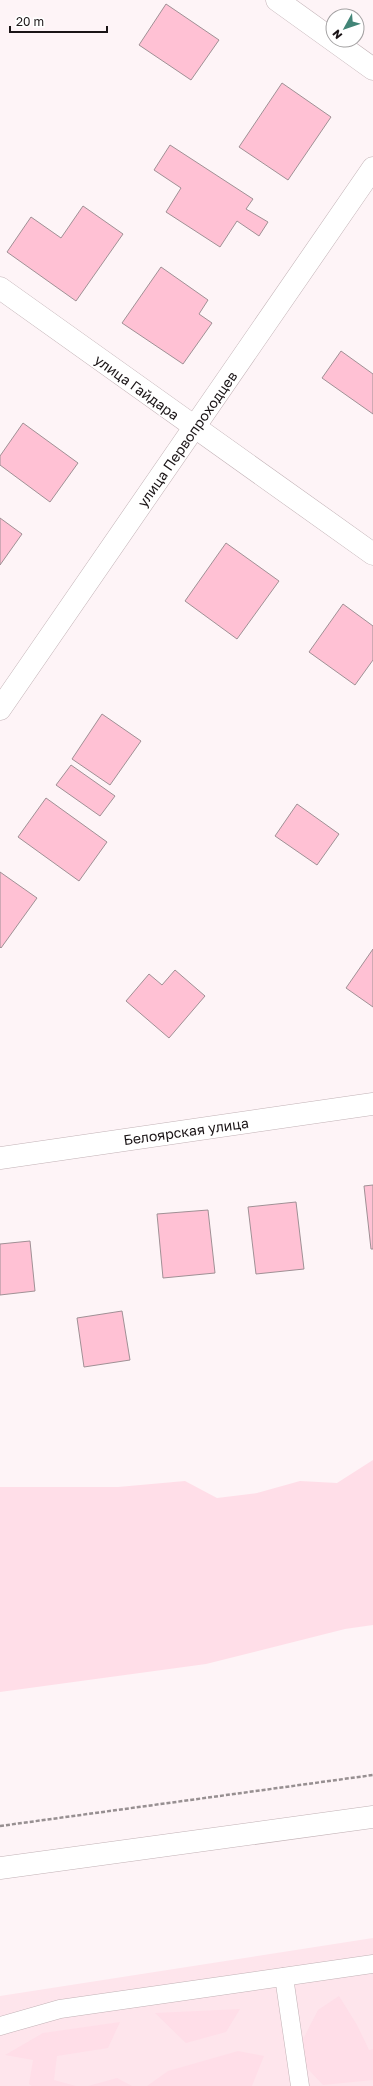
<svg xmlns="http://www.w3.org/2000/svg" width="373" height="2086" font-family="'Golos Text',sans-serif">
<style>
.built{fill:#fee5ec}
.green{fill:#ffdee8}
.building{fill:#ffc1d4;stroke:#a09095}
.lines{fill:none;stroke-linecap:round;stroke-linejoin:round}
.service-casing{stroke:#c2b2b6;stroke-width:19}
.minor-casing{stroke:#c2b2b6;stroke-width:23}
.tertiary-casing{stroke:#c2b2b6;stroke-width:23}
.path{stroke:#978f91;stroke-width:2.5;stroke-dasharray:4 2;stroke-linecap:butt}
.service{stroke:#fff;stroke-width:18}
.minor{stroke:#fff;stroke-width:22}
.tertiary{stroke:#fff;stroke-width:22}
.labels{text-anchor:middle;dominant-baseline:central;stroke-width:3;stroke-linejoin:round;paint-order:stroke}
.street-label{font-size:14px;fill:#1a1416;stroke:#fff}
</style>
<rect width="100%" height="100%" fill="#fef4f7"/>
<polygon class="built" points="373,1938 373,2086 0,2086 0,1996"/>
<g class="green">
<polygon points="373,1460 373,1625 345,1629 206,1664 0,1692 0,1487 118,1487 185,1481 217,1498 257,1493 300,1481 337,1483"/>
<polygon points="339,1996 357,2025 369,2050 373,2049 373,2080 323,2085 295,2055 318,2010"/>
<polygon points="240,2009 226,2032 186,2043 155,2013"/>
<polygon points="120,2022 108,2048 57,2056 54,2080 76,2086 32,2086 29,2084 33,2060 5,2055 43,2033"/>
<polygon points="238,2051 264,2056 252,2086 147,2086 168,2071"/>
<polygon points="117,2078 132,2086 88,2086"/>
</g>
<g class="building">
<polygon points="166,4 219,40 191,80 139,45"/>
<polygon points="282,83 331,117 288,180 239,147"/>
<polygon points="170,145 253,199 246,209 268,222 259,236 237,221 220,247 166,212 181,188 154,170"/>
<polygon points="83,206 123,234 76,301 7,252 31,217 61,238"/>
<polygon points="161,267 208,300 199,314 212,323 183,364 122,323"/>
<polygon points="341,351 373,374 373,414 322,378"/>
<polygon points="23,423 78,463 50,502 0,465 0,456"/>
<polygon points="0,518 22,534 0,565"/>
<polygon points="226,543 279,581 237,639 185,601"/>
<polygon points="343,604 373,626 373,660 355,685 309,652"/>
<polygon points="102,714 141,741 110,785 72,759"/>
<polygon points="71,765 115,796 100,816 56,785"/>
<polygon points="46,798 107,842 79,881 18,837"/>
<polygon points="297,804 339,834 317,865 275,836"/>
<polygon points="0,872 37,898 1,948 0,947"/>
<polygon points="373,949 373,1007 346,988"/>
<polygon points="175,970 205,996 169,1038 126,1001 149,974 162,985"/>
<polygon points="373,1185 373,1249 371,1249 364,1186"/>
<polygon points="296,1202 304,1269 256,1274 248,1207"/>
<polygon points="208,1210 215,1273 163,1278 157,1214"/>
<polygon points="30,1241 35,1291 0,1295 0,1244"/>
<polygon points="122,1311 130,1360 84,1367 77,1318"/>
</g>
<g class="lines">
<defs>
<g id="service">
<polyline points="284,1977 300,2086"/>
<polyline points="0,2026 60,2009 373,1964"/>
</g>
<g id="minor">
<polyline points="277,0 373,69"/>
<polyline points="0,288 373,554"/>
<polyline points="0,709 373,168"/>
<polyline points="0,1158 373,1104"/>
</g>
<polyline id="tertiary" points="0,1868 373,1817"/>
</defs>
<use href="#service" class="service-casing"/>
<use href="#minor" class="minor-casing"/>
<use href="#tertiary" class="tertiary-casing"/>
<polyline class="path" points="0,1826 373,1775"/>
<use href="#service" class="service"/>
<use href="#minor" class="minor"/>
<use href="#tertiary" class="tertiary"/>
</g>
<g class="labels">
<g class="street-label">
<text transform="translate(137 387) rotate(36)">улица Гайдара</text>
<text transform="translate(187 439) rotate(-55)">улица Первопроходцев</text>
<text transform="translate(186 1131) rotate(-8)">Белоярская улица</text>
</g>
</g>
<g transform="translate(345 28) rotate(230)"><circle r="19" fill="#ffffff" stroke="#a3a1a2"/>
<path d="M0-3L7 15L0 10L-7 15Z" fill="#428577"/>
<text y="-6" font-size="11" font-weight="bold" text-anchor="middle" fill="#1a1416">N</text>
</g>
<path d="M10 26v6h97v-6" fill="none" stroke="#1a1416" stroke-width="2"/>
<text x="16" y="26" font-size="12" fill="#1a1416" stroke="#ffffff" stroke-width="3" paint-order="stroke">20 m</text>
</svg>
